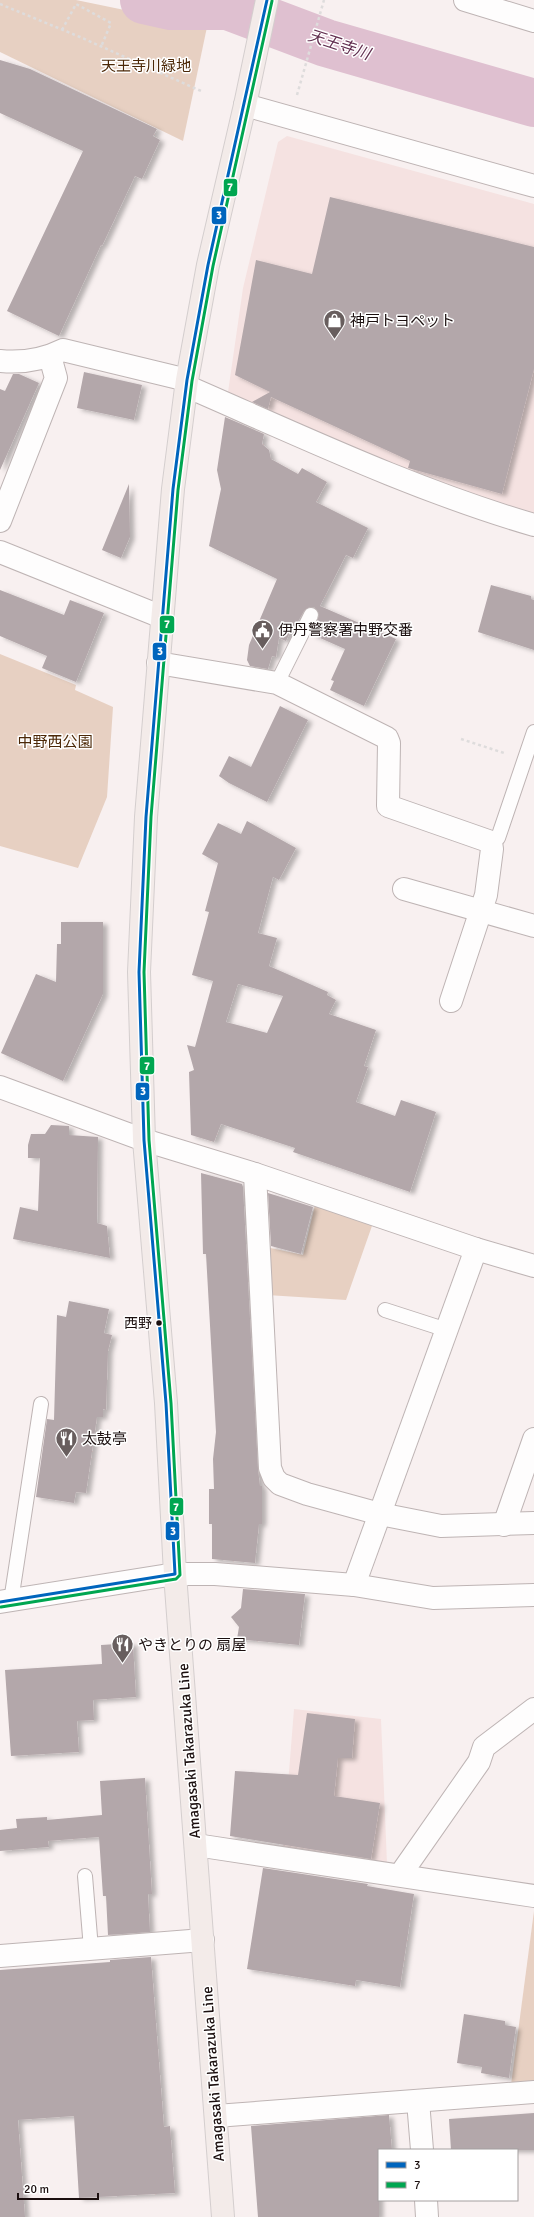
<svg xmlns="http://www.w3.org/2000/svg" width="534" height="2217" font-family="Signika,'Noto Sans JP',sans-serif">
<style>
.built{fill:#f5e2e1}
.green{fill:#e7d0c2}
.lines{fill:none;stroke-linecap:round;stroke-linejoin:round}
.river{stroke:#dfc0d0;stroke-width:48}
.building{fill:#b3a7aa;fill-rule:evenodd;filter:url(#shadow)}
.lane-casing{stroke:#beb4b4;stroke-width:16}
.street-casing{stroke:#beb4b4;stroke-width:24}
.secondary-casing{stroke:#beb4b4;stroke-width:24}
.primary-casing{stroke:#d4cece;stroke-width:24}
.path{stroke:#dedcdc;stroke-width:2.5;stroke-dasharray:3 3;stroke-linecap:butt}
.lane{stroke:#fefdfd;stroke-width:14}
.street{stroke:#fefdfd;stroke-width:22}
.secondary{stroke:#fefdfd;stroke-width:22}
.primary{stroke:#f3ebe9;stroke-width:22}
.bus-1-casing{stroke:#fff;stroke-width:6}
.bus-2-casing{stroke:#fff;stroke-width:6}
.bus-1{stroke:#0065bd;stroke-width:3}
.bus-2{stroke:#00a651;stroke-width:3}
.bus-dot{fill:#1b0f0f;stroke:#fff;stroke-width:1.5}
.labels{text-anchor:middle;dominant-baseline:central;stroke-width:3;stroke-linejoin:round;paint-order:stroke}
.bus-label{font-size:14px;fill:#1b0f0f;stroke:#fff;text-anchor:end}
.park-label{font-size:15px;fill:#4c2807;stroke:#fff}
.poi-label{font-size:15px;fill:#1b0f0f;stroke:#fff;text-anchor:start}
.street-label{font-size:15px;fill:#1b0f0f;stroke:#fff}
.water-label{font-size:16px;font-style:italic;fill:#622f50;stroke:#fff}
.line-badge{stroke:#fff;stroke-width:1.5}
.badge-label{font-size:11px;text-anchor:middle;font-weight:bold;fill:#fff}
</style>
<defs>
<filter id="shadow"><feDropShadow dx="4.5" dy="2.5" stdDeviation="2" flood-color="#0004"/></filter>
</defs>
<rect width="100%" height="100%" fill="#f8f0f0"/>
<g class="built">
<polygon points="287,136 534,204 534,518 474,499 319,435 228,392 243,288 278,142"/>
<polygon points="294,1709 381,1719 387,1863 283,1847"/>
</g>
<g class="green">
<polygon points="0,0 76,0 207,27 183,141 0,52"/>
<polygon points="0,654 76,685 75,690 113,707 107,797 78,868 0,846"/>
<polygon points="315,1205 373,1223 346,1300 267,1295 266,1247 303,1255"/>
<polygon points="534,1911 534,2084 511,2085"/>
</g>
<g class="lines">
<polyline class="river" points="144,0 171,6 228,6 326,43 534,103"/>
</g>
<g class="building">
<polygon points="0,60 30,69 157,129 153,136 160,140 142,179 135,176 102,246 101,245 59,336 7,311 83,151 0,113"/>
<polygon points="330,197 534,247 534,369 502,494 408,468 410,461 271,397 268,409 252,402 270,392 235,375 256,260 312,274"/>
<polygon points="84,372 142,385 134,420 77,408"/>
<polygon points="13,374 19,374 39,383 0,470 0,389 5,391"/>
<polygon points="225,417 264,434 262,444 269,450 271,459 298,474 302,468 327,482 316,502 368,528 353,558 346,555 320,606 396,639 364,706 330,690 334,681 331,680 345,649 311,634 319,615 314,607 310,607 304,611 295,627 293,626 286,641 279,638 276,657 272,656 268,669 250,666 247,660 249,645 277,579 209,546 221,489 217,470"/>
<polygon points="129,484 130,537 121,558 102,550"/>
<polygon points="491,585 531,596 531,599 534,600 534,650 478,632"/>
<polygon points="0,590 64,615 70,600 104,613 76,682 42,668 47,656 0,636"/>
<polygon points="280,706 308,720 267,802 229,783 219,776 229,756 251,767"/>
<path d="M247,821L296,848L279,880L273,877L258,933L277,938L269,966L328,992L327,995L336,1000L329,1014L376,1030L364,1066L368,1067L356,1102L395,1116L401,1100L436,1112L410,1192L293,1152L295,1148L221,1124L214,1142L191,1135L189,1072L194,1070L187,1045L195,1047L213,981L192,975L209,912L205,911L218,863L202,854L218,823L241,834ZM238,984L283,996L267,1033L226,1022Z"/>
<polygon points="61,922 103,922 103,994 63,1081 1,1053 36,974 56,982 57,944 61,944"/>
<polygon points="51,1125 69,1126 69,1135 98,1137 97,1223 107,1226 110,1258 13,1239 20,1207 38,1211 40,1158 28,1158 28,1145 31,1134 45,1134"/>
<polygon points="201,1173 242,1184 243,1187 258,1469 260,1486 262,1486 262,1524 259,1524 255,1563 212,1559 212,1524 209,1524 209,1489 214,1489 213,1459 216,1432 206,1254 203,1254"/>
<polygon points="268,1193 313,1207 301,1254 271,1246"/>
<polygon points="69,1301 109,1309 104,1333 112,1335 108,1351 106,1410 103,1409 103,1417 97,1417 86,1493 76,1492 74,1503 36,1497 47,1419 54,1420 57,1315 66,1317"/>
<polygon points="243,1589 305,1594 299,1645 237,1639 239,1627 231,1617 241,1608"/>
<polygon points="133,1643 136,1697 93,1700 94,1720 77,1721 79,1752 11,1756 5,1670 102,1664 101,1645"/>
<polygon points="307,1713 355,1719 352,1758 338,1758 334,1796 380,1803 371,1859 230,1836 235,1771 298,1775"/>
<polygon points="145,1778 152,1894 148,1894 150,1932 108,1935 106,1896 103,1896 99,1837 48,1841 49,1847 0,1851 0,1830 17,1828 16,1819 47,1817 47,1820 102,1815 100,1781"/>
<polygon points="263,1868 368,1884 367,1886 414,1894 400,1987 356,1980 355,1986 247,1969"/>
<polygon points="151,1957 164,2127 170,2126 175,2193 79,2198 74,2116 18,2120 25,2217 0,2217 0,1970 110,1962 110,1960"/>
<polygon points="464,2014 505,2021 505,2025 516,2027 509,2078 481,2073 482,2067 457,2063"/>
<polygon points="534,2113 534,2150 451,2150 449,2119"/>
<polygon points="389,2115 392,2150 379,2150 379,2217 258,2217 251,2126"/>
</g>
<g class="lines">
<defs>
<g id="lane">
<polyline points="277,683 311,615"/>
<polyline points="491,842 498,838 534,732"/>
<polyline points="385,1310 447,1330"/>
<polyline points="11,1601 41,1404"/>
<polyline points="85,1876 91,1949"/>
</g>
<g id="street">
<polyline points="245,105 534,186"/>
<path d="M0,361C22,363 43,360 63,350L187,380"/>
<path d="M186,386C301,436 414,490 534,525"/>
<polyline points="0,521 56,378 50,356"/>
<polyline points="0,552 162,617"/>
<polyline points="158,663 277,683 387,738 389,743 388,806 491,842 492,849 486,895 451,1001"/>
<polyline points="404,889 534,926"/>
<polyline points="0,1087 144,1140 255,1174 476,1249 534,1266"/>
<polyline points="255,1174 270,1468 274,1478 280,1484 307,1494 380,1514 441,1526 534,1523"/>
<polyline points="504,1525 534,1439"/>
<polyline points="175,1574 215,1574 354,1585 433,1598 534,1595"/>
<polyline points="354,1585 476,1249"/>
<polyline points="196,1845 534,1896"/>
<polyline points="400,1875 479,1762 484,1747 534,1709"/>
<polyline points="0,1956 203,1940"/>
<polyline points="418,2101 422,2150"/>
<polyline points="216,2116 534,2092"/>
<polyline points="426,2200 427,2217"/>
</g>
<g id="secondary">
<polyline points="465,0 534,21"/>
<polyline points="0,1602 175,1574"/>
</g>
<polyline id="primary" points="223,2217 175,1574 166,1403 144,1140 139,972 146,817 173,489 187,380 208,265 245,105 267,0"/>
</defs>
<use href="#lane" class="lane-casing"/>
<use href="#street" class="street-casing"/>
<use href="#secondary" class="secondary-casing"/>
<use href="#primary" class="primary-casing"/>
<g class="path">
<polyline points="0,4 80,37 201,91"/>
<polyline points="62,30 76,4 111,23 101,47"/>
<polyline points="297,95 324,0"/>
<polyline points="461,739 504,753"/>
</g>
<use href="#lane" class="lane"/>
<use href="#street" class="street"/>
<use href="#secondary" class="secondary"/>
<use href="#primary" class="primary"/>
<defs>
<polyline id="bus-1" points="0,1602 175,1574 166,1403 144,1140 139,972 146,817 173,489 187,380 208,265 267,0"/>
<polyline id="bus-2" points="1,1607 176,1579 180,1575 171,1403 149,1140 144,972 151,817 178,490 192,381 213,266 272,1"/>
</defs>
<use href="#bus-1" class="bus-1-casing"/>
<use href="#bus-2" class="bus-2-casing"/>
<use href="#bus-1" class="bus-1"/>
<use href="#bus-2" class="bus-2"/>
</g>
<defs>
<symbol id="shop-pin" viewBox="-11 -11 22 30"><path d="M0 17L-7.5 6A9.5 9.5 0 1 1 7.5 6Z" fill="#685e5e" stroke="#fff"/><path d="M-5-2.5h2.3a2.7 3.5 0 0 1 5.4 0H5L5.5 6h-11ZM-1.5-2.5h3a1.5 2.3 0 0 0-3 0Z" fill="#fff"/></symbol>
<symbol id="civic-pin" viewBox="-11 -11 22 30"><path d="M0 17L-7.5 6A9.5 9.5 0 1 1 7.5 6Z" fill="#685e5e" stroke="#fff"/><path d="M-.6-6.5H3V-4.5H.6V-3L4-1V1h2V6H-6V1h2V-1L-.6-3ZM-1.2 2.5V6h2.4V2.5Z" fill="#fff"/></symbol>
<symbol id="restaurant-pin" viewBox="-11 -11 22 30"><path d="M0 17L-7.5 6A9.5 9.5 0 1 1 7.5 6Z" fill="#685e5e" stroke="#fff"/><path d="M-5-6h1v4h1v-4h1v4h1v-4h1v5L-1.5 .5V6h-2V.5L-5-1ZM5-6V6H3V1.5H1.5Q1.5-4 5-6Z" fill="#fff"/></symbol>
</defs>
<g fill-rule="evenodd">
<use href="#shop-pin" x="322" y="308" width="25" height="34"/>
<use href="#civic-pin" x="250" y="618" width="25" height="34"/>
<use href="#restaurant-pin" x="54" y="1426" width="25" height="34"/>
<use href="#restaurant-pin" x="110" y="1632" width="25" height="34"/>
</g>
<circle class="bus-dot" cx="159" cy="1323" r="3.5"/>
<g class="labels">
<g class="bus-label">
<text x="152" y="1323">西野</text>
</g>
<g class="park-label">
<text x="146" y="66">天王寺川緑地</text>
<text x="55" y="742">中野西公園</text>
</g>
<g class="poi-label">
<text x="350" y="321">神戸トヨペット</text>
<text x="278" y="630">伊丹警察署中野交番</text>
<text x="82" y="1439">太鼓亭</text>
<text x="138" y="1645">やきとりの 扇屋</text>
</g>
<g class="street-label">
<text transform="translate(189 1751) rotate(-94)">Amagasaki Takarazuka Line</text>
<text transform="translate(213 2074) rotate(-94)">Amagasaki Takarazuka Line</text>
</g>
<g class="water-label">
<text transform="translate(339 45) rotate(18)">天王寺川</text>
</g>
</g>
<g class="line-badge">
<rect x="223" y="178" width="15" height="19" rx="4" fill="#00a651"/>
<rect x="211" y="206" width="16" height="19" rx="4" fill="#0065bd"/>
<rect x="159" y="615" width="16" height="19" rx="4" fill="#00a651"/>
<rect x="152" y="642" width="15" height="19" rx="4" fill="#0065bd"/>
<rect x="139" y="1056" width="16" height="19" rx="4" fill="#00a651"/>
<rect x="135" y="1082" width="15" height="19" rx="4" fill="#0065bd"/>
<rect x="169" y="1497" width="15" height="19" rx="4" fill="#00a651"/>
<rect x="165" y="1521" width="15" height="20" rx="4" fill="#0065bd"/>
</g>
<g class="badge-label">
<text x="230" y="191">7</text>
<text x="219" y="219">3</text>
<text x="167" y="628">7</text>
<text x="160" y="655">3</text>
<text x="147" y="1070">7</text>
<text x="143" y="1095">3</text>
<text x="176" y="1511">7</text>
<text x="173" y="1535">3</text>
</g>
<rect x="378" y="2149" width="140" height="52" fill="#ffffff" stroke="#a49f9f"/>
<rect x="386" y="2162" width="20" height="6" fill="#0065bd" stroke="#a49f9f"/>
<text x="414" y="2169" font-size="12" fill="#1b0f0f">3</text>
<rect x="386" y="2182" width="20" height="6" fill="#00a651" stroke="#a49f9f"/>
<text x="414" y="2189" font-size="12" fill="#1b0f0f">7</text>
<path d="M18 2193v6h80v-6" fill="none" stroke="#1b0f0f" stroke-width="2"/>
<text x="24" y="2193" font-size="12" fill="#1b0f0f" stroke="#ffffff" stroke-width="3" paint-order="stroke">20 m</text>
</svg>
